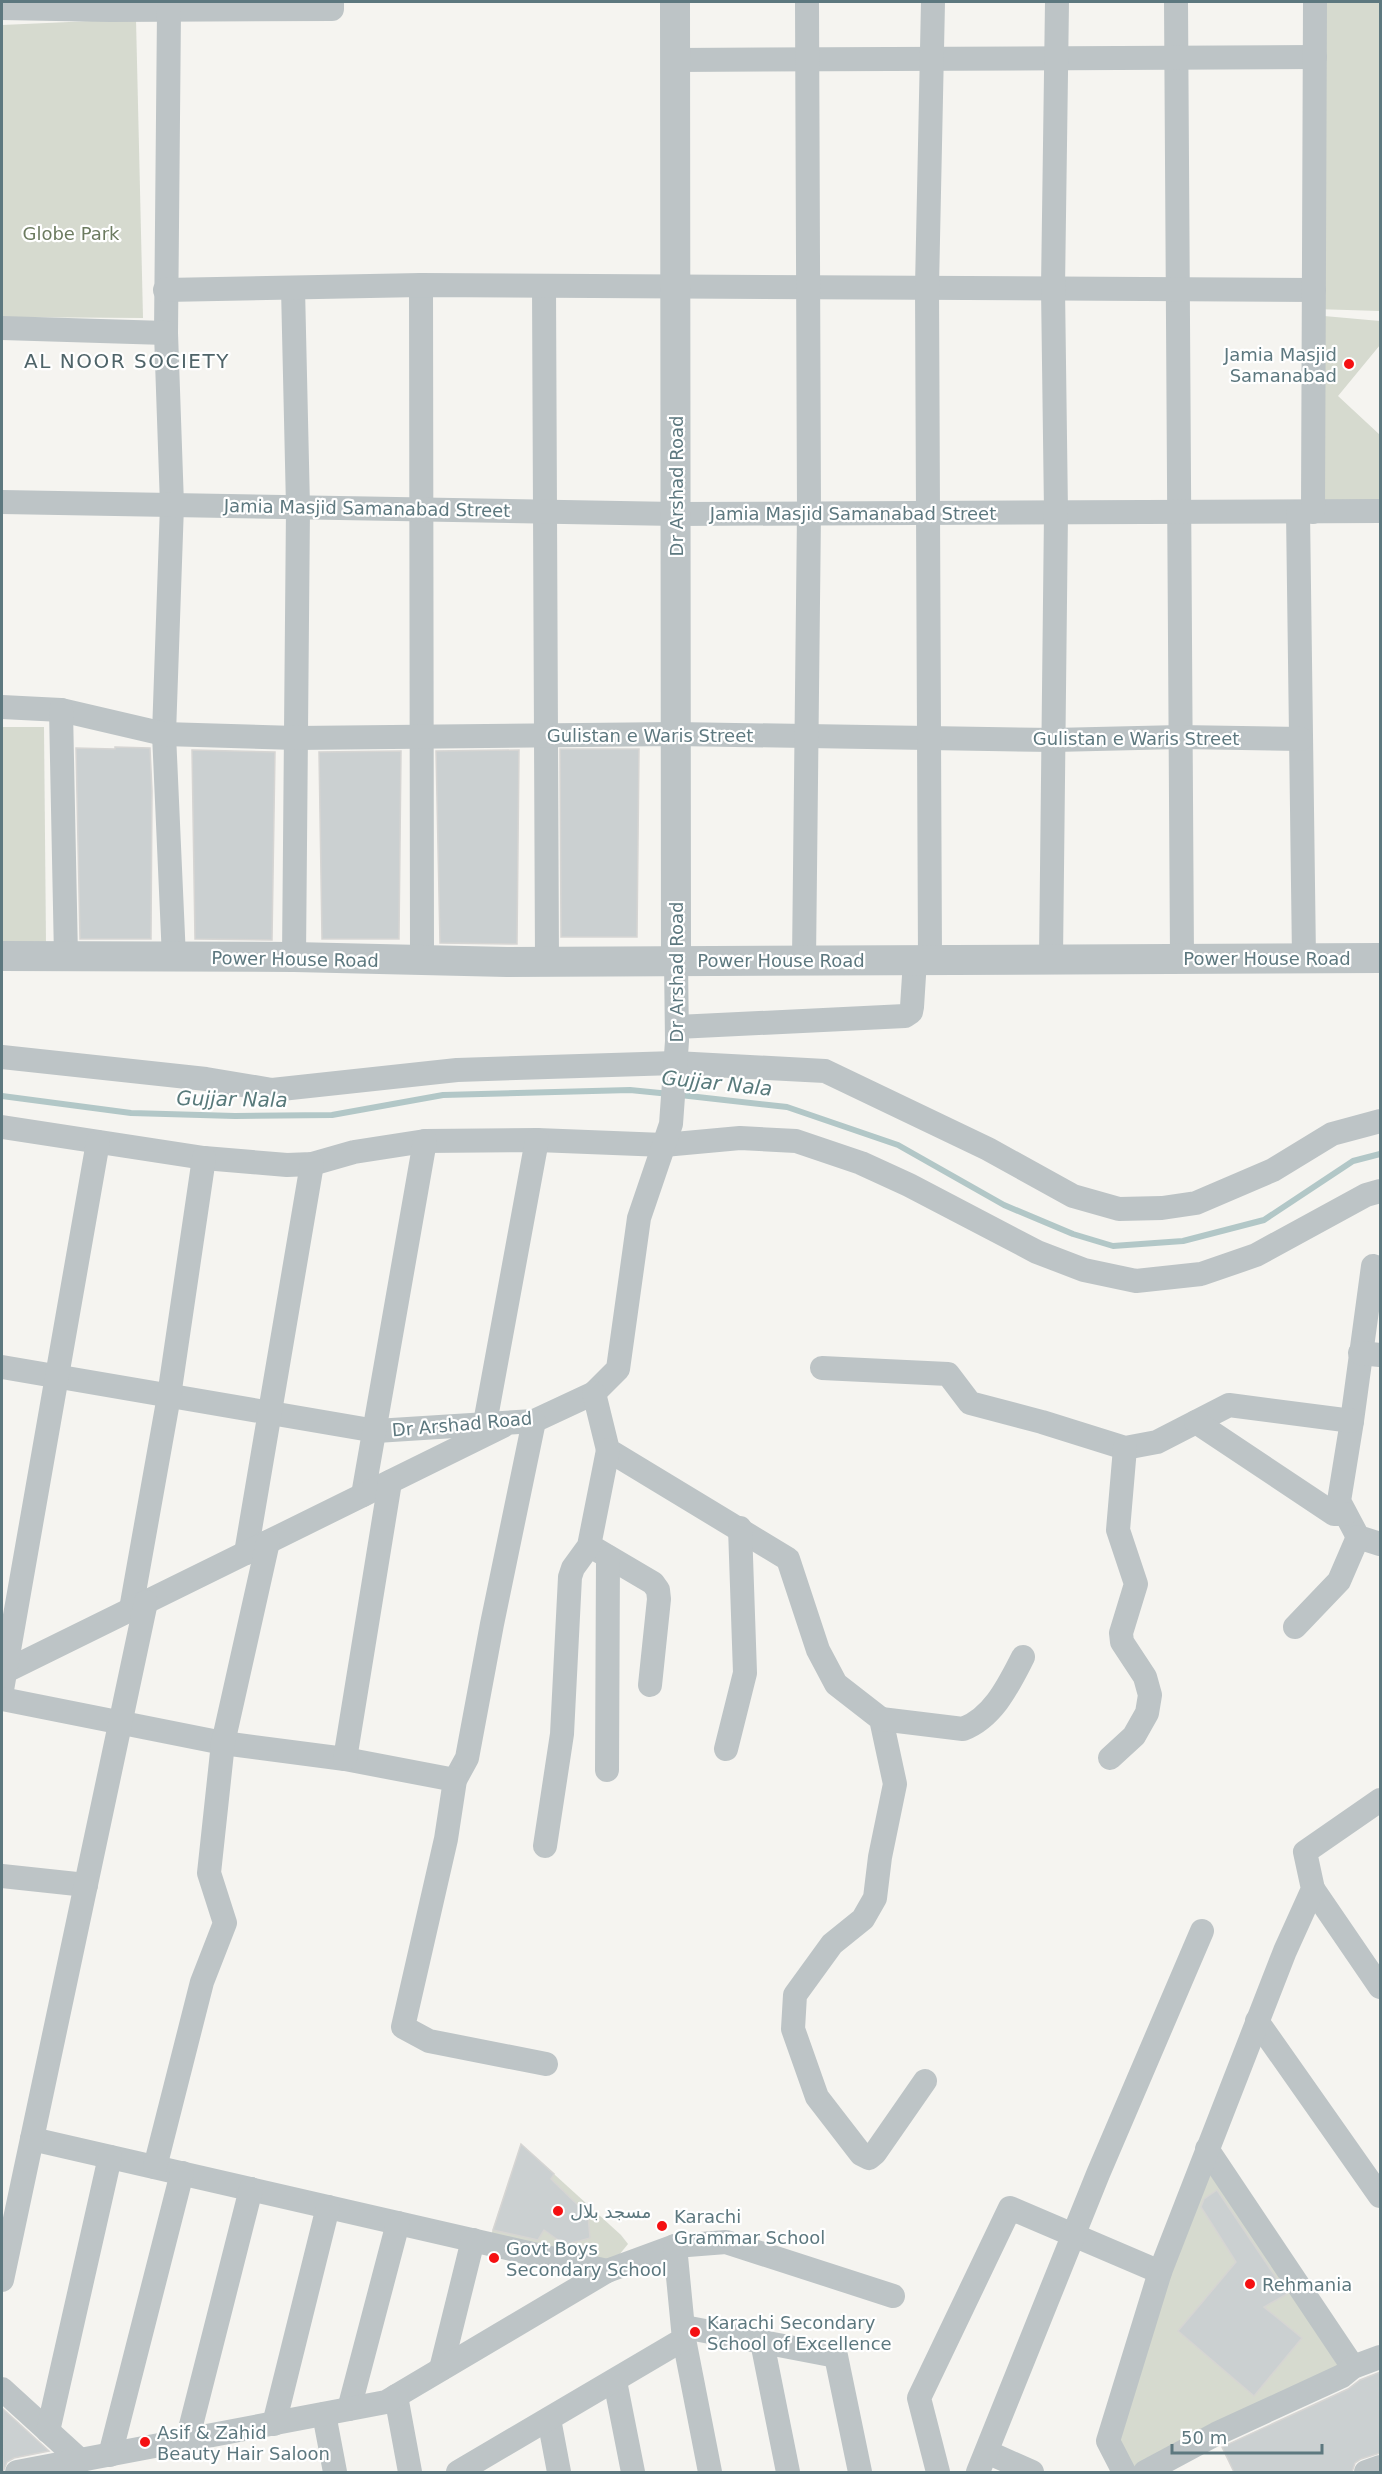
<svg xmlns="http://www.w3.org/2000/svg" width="1382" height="2474" font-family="'DejaVu Sans','Noto Sans Arabic',sans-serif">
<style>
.green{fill:#d6dacf}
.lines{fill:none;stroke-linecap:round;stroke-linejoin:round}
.stream{stroke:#b2c7c7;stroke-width:6}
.building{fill:#cbd0d1;stroke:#d6d5d3;stroke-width:1.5}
.minor{stroke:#bdc4c6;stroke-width:24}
.tertiary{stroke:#bdc4c6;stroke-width:30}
.poi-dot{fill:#f51012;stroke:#fff;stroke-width:2}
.labels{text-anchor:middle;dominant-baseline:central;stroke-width:4.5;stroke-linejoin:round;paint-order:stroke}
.park-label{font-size:18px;fill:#6c7b60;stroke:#fff}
.poi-label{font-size:18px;fill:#5d787f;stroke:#fff;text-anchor:start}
.street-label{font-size:18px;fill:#5d787f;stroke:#fff}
.neighbourhood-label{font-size:20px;letter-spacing:1.5px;fill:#4f6469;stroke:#fff}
.water-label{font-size:20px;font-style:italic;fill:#587a7b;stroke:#fff}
</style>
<rect width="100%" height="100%" fill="#f5f4f0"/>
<g class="green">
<polygon points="1319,2 1380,2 1380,311 1314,309"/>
<polygon points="136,19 143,318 2,317 2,25"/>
<polygon points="1324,316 1380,321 1380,345 1338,396 1380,435 1380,506 1318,507"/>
<polygon points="2,727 44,727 46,943 2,944"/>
<polygon points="521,2144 621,2235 628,2244 619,2255 600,2262 490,2238"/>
<polygon points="1207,2149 1353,2367 1124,2472 1109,2441"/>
</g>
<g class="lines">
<g class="stream">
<polyline points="680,1095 787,1107 898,1145 1004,1205 1073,1234 1113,1246 1183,1241 1264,1220 1353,1161 1380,1154"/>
<polyline points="2,1096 131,1113 235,1116 332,1115 443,1095 630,1090 670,1094"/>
</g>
</g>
<g class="building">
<polygon points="115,747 150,748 152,791 151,939 80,939 76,748 115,749"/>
<polygon points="560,749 639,749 637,937 561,937"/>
<polygon points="192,750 275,752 272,940 195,939"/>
<polygon points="519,750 517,944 440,943 436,751"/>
<polygon points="401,751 399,939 322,939 319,752"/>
<polygon points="521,2144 554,2174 551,2179 588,2215 590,2238 565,2245 544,2230 538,2240 493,2230"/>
<polygon points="1217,2190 1287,2294 1264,2307 1302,2338 1254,2396 1178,2331 1236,2262 1201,2207 1204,2199"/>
<polygon points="1380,2372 1380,2453 1361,2459 1355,2463 1352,2472 1234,2472 1222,2447 1348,2389 1360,2380"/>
<polygon points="2,2408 49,2451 14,2458 7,2462 3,2472"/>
</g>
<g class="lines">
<g class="minor">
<polyline points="1176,2 1182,958"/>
<polyline points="2,8 110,10 332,9 332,2"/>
<polyline points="169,10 166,333 172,505 164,734 174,958"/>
<polyline points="675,60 1315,57"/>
<polyline points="421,285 422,961"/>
<polyline points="544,286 547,962"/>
<polyline points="293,288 298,507 294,957"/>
<polyline points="165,290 421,285 1314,290"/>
<polyline points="2,328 166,333"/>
<polyline points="2,502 676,514 1380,511"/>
<polyline points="1298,512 1304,958"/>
<polyline points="1313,512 1315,2"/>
<polyline points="2,707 61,710 164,734 296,738 676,734 1054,740 1180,737 1301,739"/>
<polyline points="61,710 66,957"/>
<polyline points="1051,959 1056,512 1053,288 1057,2"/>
<polyline points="804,960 809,513 807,2"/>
<polyline points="930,960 927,287 933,2"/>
<polyline points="677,1027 905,1016 911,1012 912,1007 915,960"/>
<polyline points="2,1057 206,1079 272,1090 457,1070 675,1063 825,1071 988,1149 1073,1196 1119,1209 1162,1208 1196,1203 1273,1170 1332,1134 1380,1121"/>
<polyline points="2,1127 204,1158 287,1165 312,1164 354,1152 425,1141 537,1140 664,1145 740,1138 796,1141 861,1163 909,1185 1037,1252 1084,1270 1136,1281 1201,1274 1256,1255 1366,1195 1380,1191"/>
<polyline points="1373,1266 1352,1421 1339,1501 1358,1537 1380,1544"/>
<polyline points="1360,1353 1380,1355"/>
<polyline points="2,1367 376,1431 534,1421 594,1393 618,1369 639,1218 671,1124 677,1041 676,961"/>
<polyline points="822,1368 948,1374 970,1403 1042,1422 1125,1448 1157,1442 1229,1405 1352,1421"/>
<polyline points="594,1393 608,1450 788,1559 818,1650 836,1684 881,1719 895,1784 880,1857 875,1898 863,1919 832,1944 795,1995 793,2029 817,2097 861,2154 869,2158 875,2153 925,2081"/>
<polyline points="534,1421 492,1624 467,1758 455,1780 446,1839 403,2027 429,2041 546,2064"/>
<polyline points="1196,1422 1334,1514 1345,1514"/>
<polyline points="485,1423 537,1140"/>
<polyline points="363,1495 425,1141"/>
<polyline points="597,1550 653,1583 658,1590 659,1599 650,1685"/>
<polyline points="246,1553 312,1164"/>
<polyline points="131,1609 169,1396 204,1158"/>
<polyline points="1295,1627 1339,1581 1358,1537"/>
<polyline points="4,1672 503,1426"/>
<polyline points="2,1690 98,1142"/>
<polyline points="2,1699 223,1743 345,1759 455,1780"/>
<path d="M881,1719L963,1729C994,1717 1009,1684 1023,1657"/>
<polyline points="726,1749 745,1673 740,1528"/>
<polyline points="1110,1758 1134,1736 1147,1713 1150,1695 1145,1677 1122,1642 1121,1633 1136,1584 1118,1530 1125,1448"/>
<polyline points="345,1759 390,1482"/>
<polyline points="607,1770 608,1557"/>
<polyline points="545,1846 562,1734 570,1577 573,1568 589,1546 608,1450"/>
<polyline points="2,1876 86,1885"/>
<polyline points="1313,1889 1380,1987"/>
<polyline points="1257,2021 1380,2196"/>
<polyline points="32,2139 607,2271"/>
<polyline points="1207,2149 1353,2367"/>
<polyline points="155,2167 202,1982 225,1923 209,1873 223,1743 268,1542"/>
<polyline points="2,2280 146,1602"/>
<polyline points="684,2327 836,2356 860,2472"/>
<polyline points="684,2339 710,2472"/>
<polyline points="762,2342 788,2472"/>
<polyline points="441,2369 473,2240"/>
<polyline points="615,2381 633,2472"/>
<polyline points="2,2389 81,2461"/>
<polyline points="396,2396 410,2472"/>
<polyline points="349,2409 398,2223"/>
<polyline points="324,2414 335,2472"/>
<polyline points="549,2419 559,2472"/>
<polyline points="274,2424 328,2207"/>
<polyline points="48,2431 110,2157"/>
<polyline points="187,2441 251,2189"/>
<polyline points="987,2452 1032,2472"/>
<polyline points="110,2455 182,2173"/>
<polyline points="17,2472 386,2402 607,2271 675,2246 726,2242 893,2296"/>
<polyline points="458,2472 684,2339 675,2246"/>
<polyline points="938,2472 919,2398 1010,2208 1160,2272"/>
<polyline points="978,2472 1098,2174 1202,1931"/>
<polyline points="1124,2472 1108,2441 1160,2272 1285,1951 1313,1889 1305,1852 1380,1800"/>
<polyline points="1145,2472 1216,2434 1342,2376 1353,2367 1380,2357"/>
<polyline points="1366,2472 1380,2467"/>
</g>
<g class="tertiary">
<polyline points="675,2 676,961"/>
<polyline points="2,956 294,957 507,962 1380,958"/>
</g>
</g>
<g class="poi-dot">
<circle cx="1349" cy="364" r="6"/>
<circle cx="558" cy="2211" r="6"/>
<circle cx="662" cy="2226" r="6"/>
<circle cx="494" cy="2258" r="6"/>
<circle cx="1250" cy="2284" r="6"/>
<circle cx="695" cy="2332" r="6"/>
<circle cx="145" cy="2442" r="6"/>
</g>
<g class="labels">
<g class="park-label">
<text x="71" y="233">Globe Park</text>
</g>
<g class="poi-label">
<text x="1337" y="354" text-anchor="end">Jamia Masjid<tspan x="1337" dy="21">Samanabad</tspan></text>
<text x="570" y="2211">مسجد بلال</text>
<text x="674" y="2216">Karachi<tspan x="674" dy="21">Grammar School</tspan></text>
<text x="506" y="2248">Govt Boys<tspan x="506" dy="21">Secondary School</tspan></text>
<text x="1262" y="2284">Rehmania</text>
<text x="707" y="2322">Karachi Secondary<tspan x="707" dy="21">School of Excellence</tspan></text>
<text x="157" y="2432">Asif &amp; Zahid<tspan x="157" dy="21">Beauty Hair Saloon</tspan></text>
</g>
<g class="street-label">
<text transform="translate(676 486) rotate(-90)">Dr Arshad Road</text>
<text transform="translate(367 508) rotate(1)">Jamia Masjid Samanabad Street</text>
<text x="853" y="513">Jamia Masjid Samanabad Street</text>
<text x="650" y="735">Gulistan e Waris Street</text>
<text x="1136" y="738">Gulistan e Waris Street</text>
<text x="1267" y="958">Power House Road</text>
<text transform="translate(295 959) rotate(1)">Power House Road</text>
<text x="781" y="960">Power House Road</text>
<text transform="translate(676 972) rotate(-90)">Dr Arshad Road</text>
<text transform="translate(462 1424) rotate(-5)">Dr Arshad Road</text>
</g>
<g class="neighbourhood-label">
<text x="127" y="361">AL NOOR SOCIETY</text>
</g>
<g class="water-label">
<text transform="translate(717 1083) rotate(6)">Gujjar Nala</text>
<text transform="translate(232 1099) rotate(1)">Gujjar Nala</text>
</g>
</g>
<rect width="1382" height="2474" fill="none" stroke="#5d787f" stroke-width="6"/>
<path d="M1172 2444v9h150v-9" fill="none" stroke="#5d787f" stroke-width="3"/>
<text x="1181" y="2444" font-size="18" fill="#5d787f" stroke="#ffffff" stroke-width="4.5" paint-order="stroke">50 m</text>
</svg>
